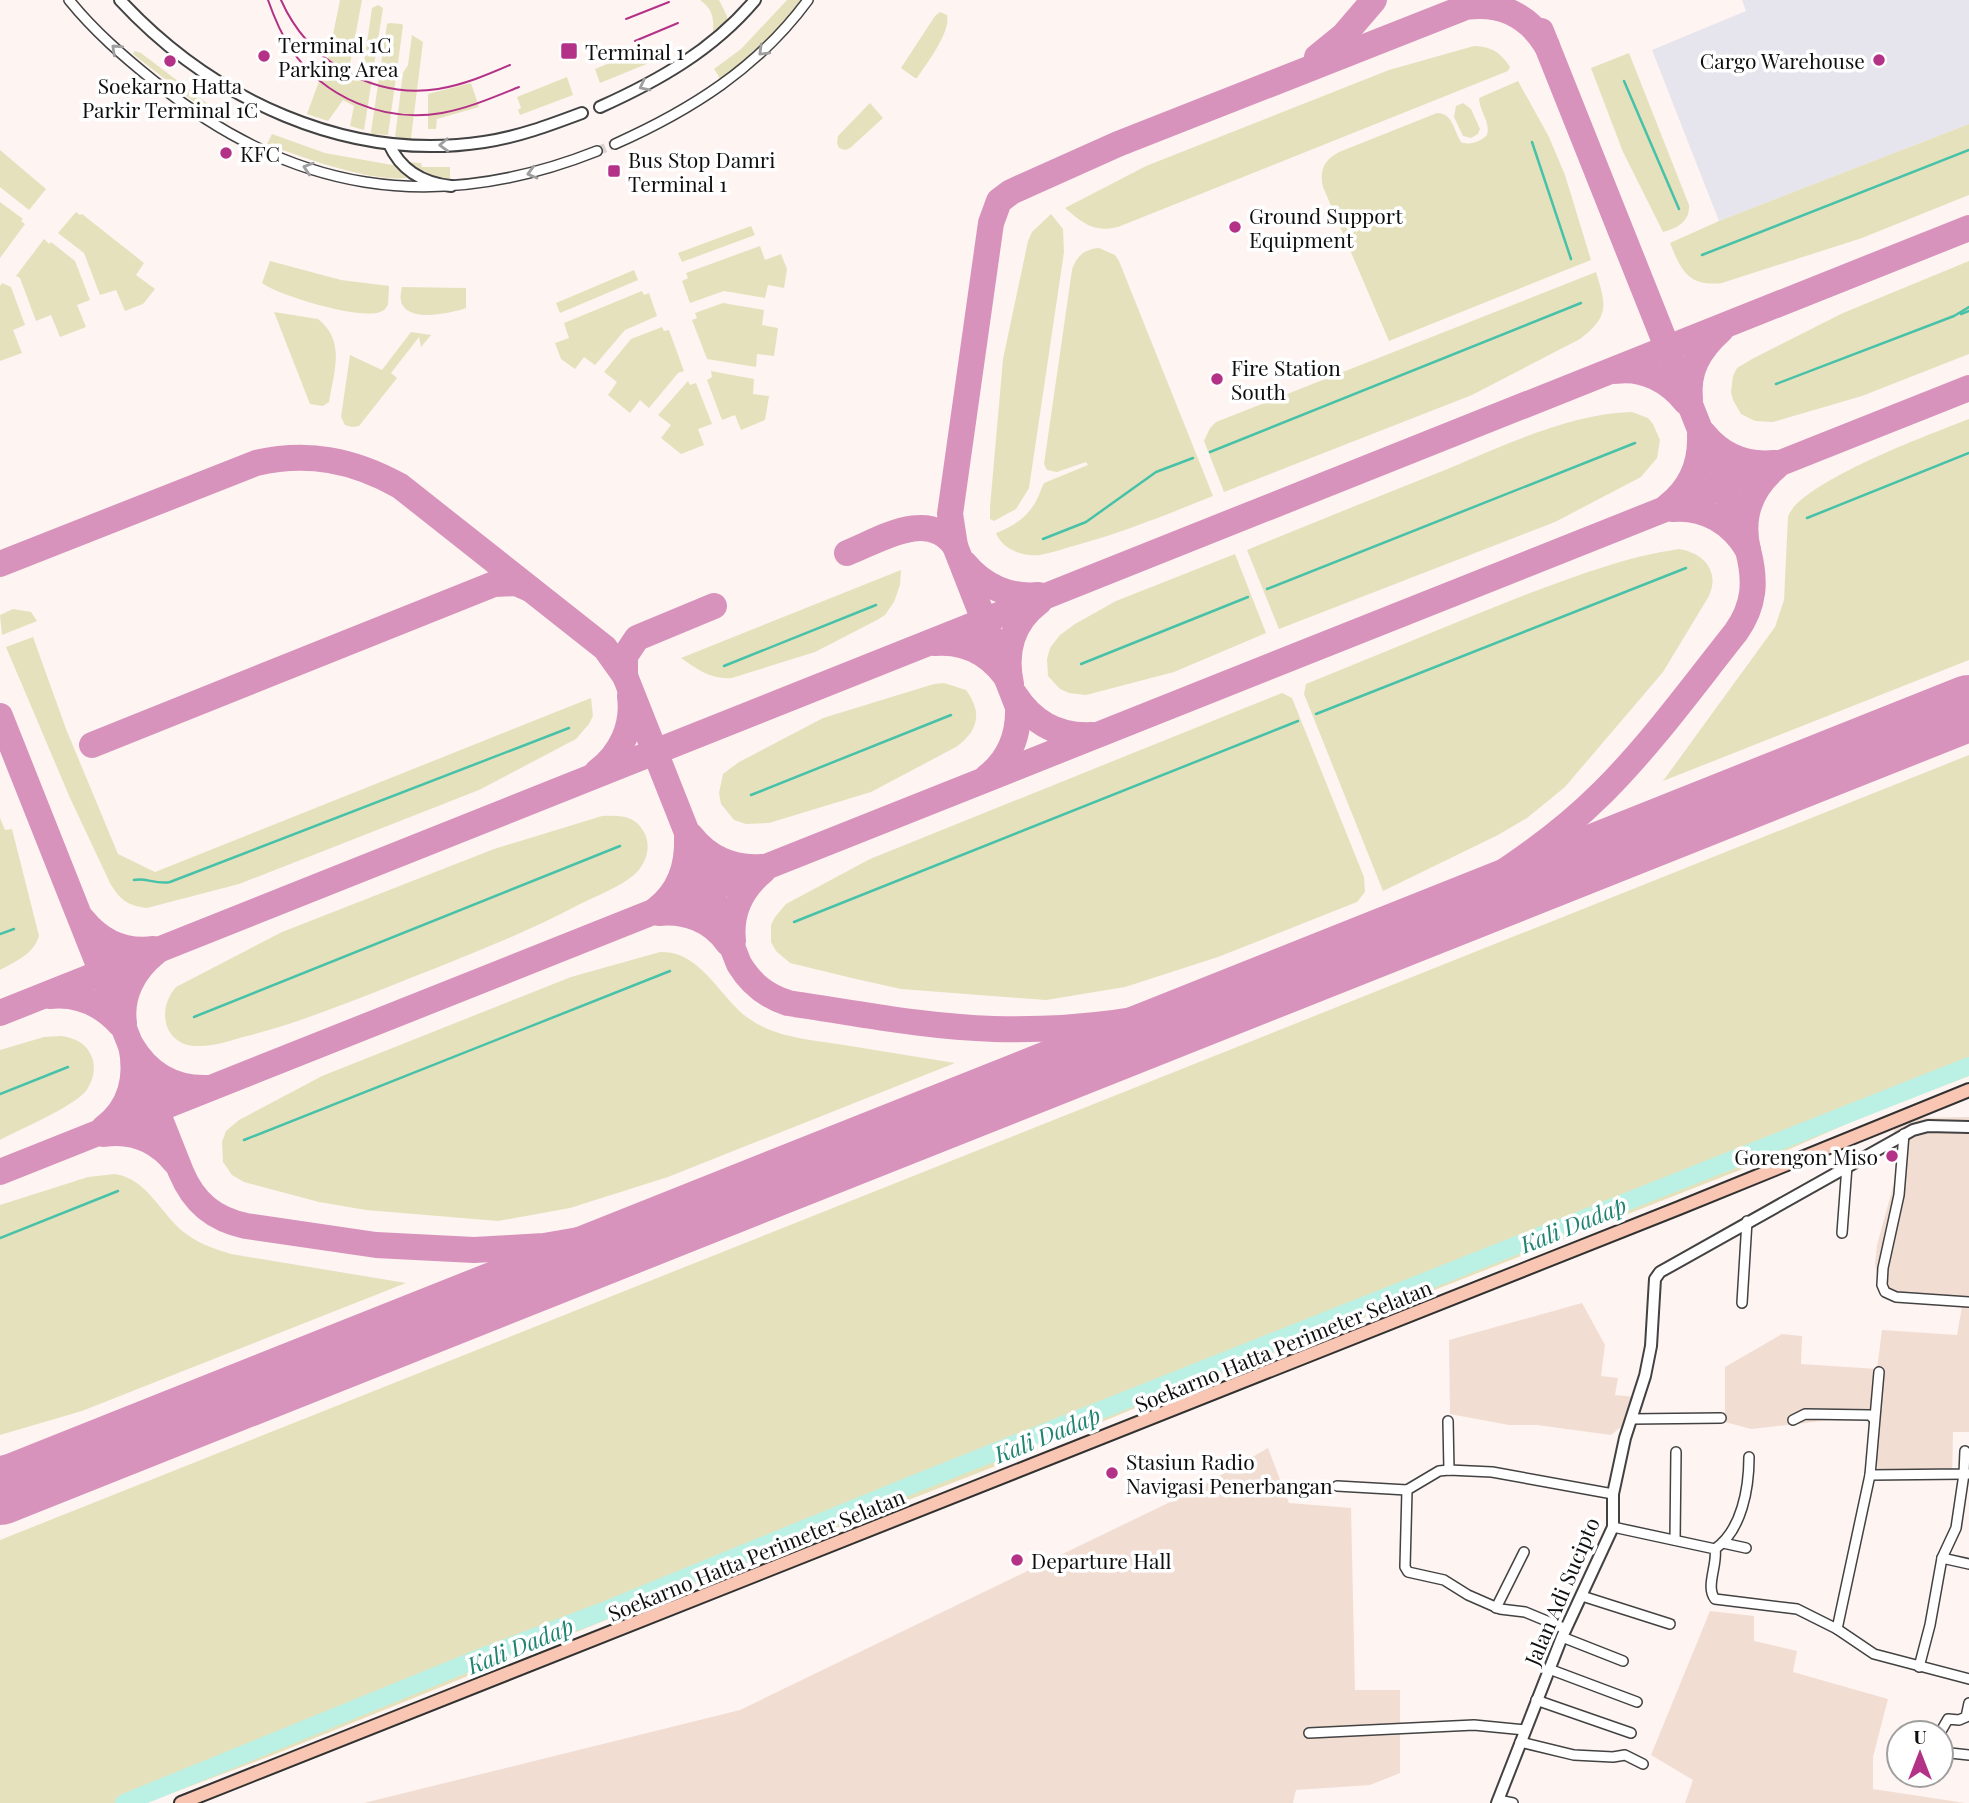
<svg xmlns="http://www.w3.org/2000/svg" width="1969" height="1803" font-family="'Playfair Display',serif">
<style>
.industrial{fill:#e6e4ec}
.farmland{fill:#f2ddd3}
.green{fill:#e6e1bd}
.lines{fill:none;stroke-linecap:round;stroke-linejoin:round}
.stream{stroke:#47c2a8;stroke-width:2.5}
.river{stroke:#baf1e4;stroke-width:18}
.taxiway{stroke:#d893bc;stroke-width:26}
.runway{stroke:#d893bc;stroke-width:66}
.minor-tunnel{stroke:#dad2cf;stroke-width:9;stroke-dasharray:9 4.5;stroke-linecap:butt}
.minor-casing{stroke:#424242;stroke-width:12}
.tertiary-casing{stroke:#424242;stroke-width:14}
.secondary-casing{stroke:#313131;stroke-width:16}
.minor{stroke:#fff;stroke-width:9}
.tertiary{stroke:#fff;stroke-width:10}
.secondary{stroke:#f8c6b2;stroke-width:12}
.tram{stroke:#b33287;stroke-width:2}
.oneway{stroke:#9f9f9f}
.poi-dot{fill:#b33287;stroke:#fff;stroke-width:2.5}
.labels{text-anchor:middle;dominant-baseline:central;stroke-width:7;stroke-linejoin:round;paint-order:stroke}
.poi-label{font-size:21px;fill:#0f0f0f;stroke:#fff;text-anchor:start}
.street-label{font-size:21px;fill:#0f0f0f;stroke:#fff}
.water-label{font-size:23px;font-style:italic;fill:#1f8371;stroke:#fff}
</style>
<rect width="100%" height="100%" fill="#fef4f1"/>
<polygon class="industrial" points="1742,0 1969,0 1969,124 1719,221 1652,50 1746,11"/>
<g class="farmland">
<polygon points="1969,1117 1969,1432 1953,1432 1952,1475 1879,1475 1866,1416 1751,1429 1725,1422 1725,1367 1782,1334 1802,1336 1801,1364 1877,1369 1882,1330 1957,1335 1963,1301 1889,1295 1877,1277 1875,1264 1877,1245 1896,1176 1894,1126 1914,1118"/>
<polygon points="1582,1303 1605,1345 1601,1376 1618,1378 1615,1395 1635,1397 1631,1419 1611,1435 1537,1425 1509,1425 1450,1414 1449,1340"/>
<polygon points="1268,1448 1289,1503 1351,1508 1355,1690 1400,1690 1400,1773 1370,1785 1296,1790 1293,1803 364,1803 740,1710 1197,1489"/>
<polygon points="1710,1611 1754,1616 1754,1641 1797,1651 1793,1672 1888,1699 1873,1757 1873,1789 1965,1803 1685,1803 1693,1780 1651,1755"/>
</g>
<g class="green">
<polygon points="340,0 362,0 348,75 362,76 372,8 378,5 383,8 364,130 350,126 354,106 343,100 328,121 307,114 329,54"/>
<path d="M700,0H719L727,16V24L713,36C714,20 714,10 700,0Z"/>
<polygon points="787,0 802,0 770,36 721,80 714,69 741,49"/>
<path d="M940,12L947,15C951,32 927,63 917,78H915L901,68L935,16Z"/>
<polygon points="390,23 402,24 403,26 388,135 372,134 371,132 387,24"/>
<polygon points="412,35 423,42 411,138 408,140 395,137 403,73 408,65"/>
<path d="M1474,46C1492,47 1500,52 1510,67L1508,71L1118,227C1094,233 1082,223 1065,208L1146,166L1389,70Z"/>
<polygon points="135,51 141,53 208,104 220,107 233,114 228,123 198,105 133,54"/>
<polygon points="637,52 646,52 648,57 652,56 654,61 600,83 595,69"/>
<path d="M1629,53L1689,205C1690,222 1677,228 1663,232L1623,152L1591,68Z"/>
<polygon points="567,77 573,95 520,115 518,110 521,108 517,97"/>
<path d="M1518,81L1549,137L1565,175L1591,260L1389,341L1323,187C1319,171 1324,160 1339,152L1437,113C1453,113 1454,131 1461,142C1470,146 1481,141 1487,135C1491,122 1479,111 1479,98Z"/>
<polygon points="471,83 479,107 437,119 436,129 428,129 428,94"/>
<polygon points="870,103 883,118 850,148 845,150 839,148 837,143 838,136"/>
<polygon points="1463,103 1471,109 1480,129 1478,134 1471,138 1463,136 1454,117 1456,106"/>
<path d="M1969,124V195L1862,238L1722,283C1689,287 1681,271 1670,243L1719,221Z"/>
<path d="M272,134L325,153L398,166L407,178C370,182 303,158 267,144Z"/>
<polygon points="0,150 46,189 29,210 0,187"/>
<path d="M407,162L421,163L422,167H450V178C429,178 423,176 407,162Z"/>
<polygon points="0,202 23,219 21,221 25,224 0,258"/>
<polygon points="76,212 80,215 82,214 144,263 136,275 155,289 143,304 125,311 116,290 100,295 84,253 58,233"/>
<polygon points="1051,214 1063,229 1064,252 1029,488 1016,509 994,521 990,519 990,507 1003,359 1028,241 1032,232"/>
<polygon points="751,226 755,235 682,262 678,253"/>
<polygon points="44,239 49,244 51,242 75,261 90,300 77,305 86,327 60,337 51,315 36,321 20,278 16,276"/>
<polygon points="760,246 765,260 781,254 787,269 784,288 768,285 765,298 724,291 690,303 682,281 688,278 686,273"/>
<path d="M1099,248L1115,255L1119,261L1213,496C1168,514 1124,532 1077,545C1065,548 1052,553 1040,555C1023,557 1002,549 996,533C1013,527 1029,516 1037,499C1040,494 1041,488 1044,483L1088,465L1086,462L1057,472L1047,470L1044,464L1072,270C1076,256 1085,249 1099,248Z"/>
<path d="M270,261L341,280L389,286L388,305C385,309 385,310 380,312C361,320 279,296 262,283Z"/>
<polygon points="1969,261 1969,354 1862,396 1773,422 1755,421 1741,414 1733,400 1731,392 1733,376 1737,368 1752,359 1843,313"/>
<polygon points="634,270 638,280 560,313 556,303"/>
<path d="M1596,272C1606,305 1610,316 1580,339L1472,395L1224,492L1204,441L1210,428L1216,422Z"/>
<polygon points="2,283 11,287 25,325 13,330 22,353 0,361 0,286"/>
<path d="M402,287L466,288V308C445,315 391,326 402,287Z"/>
<polygon points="642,291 644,295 649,293 657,316 625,330 595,365 584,357 575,369 561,359 555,343 569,338 564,323"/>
<polygon points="723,303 764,310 762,325 778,328 774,356 757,354 756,367 707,359 692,320 697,318 695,313"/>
<path d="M274,312L318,319C346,341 334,372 329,402L323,406L310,404Z"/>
<polygon points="662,327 664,331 669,330 684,371 678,373 649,408 640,400 630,413 608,395 617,382 604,372 631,339"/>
<polygon points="411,332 431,335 421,347 419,337 391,373 397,378 359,426 352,427 345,425 341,417 350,355 382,370"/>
<polygon points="711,371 754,379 753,394 769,396 765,420 741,430 735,415 722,420 707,380 712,377"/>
<polygon points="688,381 690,385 696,383 712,424 698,429 704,445 681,454 661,438 671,425 658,415"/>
<path d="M1632,412L1648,418L1653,424L1660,440L1657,458L1641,477L1555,522L1279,629L1247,550C1315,522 1382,495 1450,468C1505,445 1572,413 1632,412Z"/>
<path d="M1969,419V660L1663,781L1775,627L1784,600L1788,517C1798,483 1933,433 1969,419Z"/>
<path d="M1679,549C1704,553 1720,571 1709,596L1663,672L1565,787L1527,818L1498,835L1383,891L1304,694L1306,684C1381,654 1455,622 1530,593C1579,575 1628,556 1679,549Z"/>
<polygon points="1235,554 1266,633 1174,672 1086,695 1069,693 1060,689 1048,676 1047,659 1050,648 1060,635 1075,624 1116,601"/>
<path d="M901,570L900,585L894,602L885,615L877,620L815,652L732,678C711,680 697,669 681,658Z"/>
<polygon points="13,609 31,612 37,621 2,635 0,615"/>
<path d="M33,637L66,729L118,854L155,872L591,698L593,716L589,724L576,739L479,790L239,884L147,908C128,906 119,899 110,883L70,798L6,647Z"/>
<path d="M944,683L966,690C983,713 978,731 956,747L871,792L769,823L746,824L734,820L721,804L719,793L723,774L739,762L823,718L934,684Z"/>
<polygon points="1282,693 1292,698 1364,877 1365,892 1357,902 1218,957 1125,987 1046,1000 901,989 856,979 790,963 776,951 771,942 771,925 775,917 786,904 870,859"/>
<polygon points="1969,755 1969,1076 1867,1115 1763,1161 1157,1399 996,1466 769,1554 273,1755 146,1803 0,1803 0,1540"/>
<path d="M602,816C619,815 635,815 644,832C652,847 646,864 634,875C618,888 596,896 578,905C512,940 442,965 373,993C331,1009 291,1025 247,1036C232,1040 216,1046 200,1046C165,1048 155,1011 176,987L282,932L494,849Z"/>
<path d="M0,818L5,830L12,829L39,936C33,955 16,961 0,970Z"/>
<path d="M660,952C702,950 720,1000 751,1020C777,1038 814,1040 844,1045C881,1051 918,1057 955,1063L668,1177L570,1208L498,1221L366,1210L319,1202L244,1182L232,1175L223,1162L222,1142L226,1131L239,1120L322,1076L571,977Z"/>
<path d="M61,1036C74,1038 85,1042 91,1055C97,1067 93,1081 86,1091C73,1107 20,1129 0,1140V1050L44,1037Z"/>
<path d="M115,1174C148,1179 161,1215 185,1233C199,1244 215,1249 231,1254L406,1283L82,1411L0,1435V1205L88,1177Z"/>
</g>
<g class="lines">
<g class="stream">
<polyline points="1624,81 1679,209"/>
<polyline points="1532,142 1571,259"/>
<polyline points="1702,255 1969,150"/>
<polyline points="1961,314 1969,311"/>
<polyline points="1776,384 1954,316 1969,307"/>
<polyline points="1210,452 1581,303"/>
<polyline points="1807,518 1969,453"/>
<polyline points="1043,539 1086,522 1156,472 1193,458"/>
<polyline points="1267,589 1635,443"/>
<polyline points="1081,664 1248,597"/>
<polyline points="724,666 876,605"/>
<polyline points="1316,714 1686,568"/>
<polyline points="751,795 951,715"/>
<path d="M134,880C145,877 156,885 170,882L569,728"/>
<polyline points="794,922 1298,721"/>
<polyline points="0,934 14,929"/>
<polyline points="194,1017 620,846"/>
<polyline points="0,1094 68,1067"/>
<polyline points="244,1140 670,971"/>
<polyline points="0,1238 118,1191"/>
</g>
<polyline class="river" points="124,1803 482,1657 601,1612 914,1484 1969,1066"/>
<g class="taxiway">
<polyline points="1317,57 1344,35 1374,0"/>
<path d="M1616,371C1644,367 1669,381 1686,402"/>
<path d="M1690,400C1687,370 1699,350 1721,330"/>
<path d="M1704,434C1722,456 1746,466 1775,463"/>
<path d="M1668,506C1691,488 1701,464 1700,436"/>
<path d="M1672,509C1705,506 1732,523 1748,550C1740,517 1750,489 1776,467"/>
<path d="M847,553C880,540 928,508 955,546"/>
<path d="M0,564L256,463C308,451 353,460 400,486L605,648L625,676L739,964C751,984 766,996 788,1003C856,1013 925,1027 994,1029C1068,1031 1144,1022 1215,1002C1246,993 1276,982 1306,972"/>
<path d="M965,564C983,586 1010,598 1039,595"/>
<path d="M934,643C968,640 993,655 1011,684C1004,652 1012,622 1039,602"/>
<polyline points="625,676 625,656 637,638 714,606"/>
<path d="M1015,695C1033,723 1058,737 1092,735"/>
<path d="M0,716L181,1172C194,1203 214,1219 246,1226L376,1245L474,1250L510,1248L544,1246L625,1232L735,1200"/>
<polyline points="92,745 494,584 516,583 530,589"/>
<path d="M597,772C621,754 634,726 630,696"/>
<path d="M987,777C1010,759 1019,735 1018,707L955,546L950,514L991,223L999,201L1011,192L1118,144L1466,7C1501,2 1529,16 1547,46"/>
<path d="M691,836C708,858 733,869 761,867"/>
<path d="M657,909C680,891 688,867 687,838"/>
<path d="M658,913C686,910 712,920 728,943"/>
<path d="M83,920C101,942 125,953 154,949"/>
<path d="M1393,937C1468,896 1542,853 1603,792C1652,743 1693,686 1736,632C1755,605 1756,581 1748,550L1541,31"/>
<path d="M733,941C730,913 741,889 763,871"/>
<path d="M49,996C77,993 101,1003 120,1024"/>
<polyline points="0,1013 1969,228"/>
<path d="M124,1023C120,995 134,970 155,953"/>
<path d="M104,1128C131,1108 138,1077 131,1045C148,1074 173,1089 207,1088"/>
<path d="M104,1134C132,1130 157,1140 175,1162"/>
<polyline points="0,1172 1969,388"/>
<polyline points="0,1469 85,1452 149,1433"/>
</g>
<polyline class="runway" points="0,1492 1969,708"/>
<polyline class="minor-tunnel" points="597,151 615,144"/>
<defs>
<g id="minor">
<path d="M69,0C94,31 123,56 154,81C290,192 433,216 597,151"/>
<path d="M615,144C691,110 758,68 808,0"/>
<polyline points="1904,1134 1899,1195 1883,1268 1882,1285 1885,1292 1896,1297 1969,1302"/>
<polyline points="1842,1233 1847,1166"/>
<polyline points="1742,1303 1747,1221"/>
<polyline points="1631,1419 1721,1418"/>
<polyline points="1793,1420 1805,1414 1870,1415 1874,1419"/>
<polyline points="1448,1421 1449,1470"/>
<polyline points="1870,1475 1964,1474 1965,1451"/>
<polyline points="1337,1486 1407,1490"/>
<polyline points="1407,1490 1405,1567 1408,1572 1444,1580 1468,1595 1500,1609 1525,1612 1566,1629"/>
<polyline points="1407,1490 1439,1471 1449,1470 1492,1472 1613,1494"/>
<path d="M1613,1527L1715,1549C1718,1564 1705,1587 1715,1599L1797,1609L1837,1629L1874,1654L1969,1679"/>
<polyline points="1675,1540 1676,1452"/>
<polyline points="1723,1543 1746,1548"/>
<path d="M1715,1549C1742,1530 1749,1488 1749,1457"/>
<polyline points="1942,1558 1969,1564"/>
<polyline points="1582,1596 1670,1624"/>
<polyline points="1496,1608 1524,1552"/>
<polyline points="1837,1629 1870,1475 1879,1372"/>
<polyline points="1562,1637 1623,1661"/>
<polyline points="1919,1667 1930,1625 1942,1558 1956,1528 1964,1474 1969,1474"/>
<polyline points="1549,1669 1637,1702"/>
<polyline points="1536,1700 1631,1733"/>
<polyline points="1309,1733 1474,1725 1525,1730"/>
<polyline points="1940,1733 1948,1719 1959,1720 1966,1717 1969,1703"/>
<polyline points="1520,1742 1574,1755 1613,1757 1625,1755 1643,1764"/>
<polyline points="1941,1752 1969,1755"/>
<polyline points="1498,1800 1513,1803"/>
</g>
<g id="tertiary">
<path d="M120,0C212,99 347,163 484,142C518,137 550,125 582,113"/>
<path d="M600,107C658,81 713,50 755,0"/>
<path d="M389,144C401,171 423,183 451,186"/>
<polyline points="1497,1803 1562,1637 1613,1527 1613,1494 1625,1438 1645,1376 1651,1346 1655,1279 1660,1272 1913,1130 1928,1126 1969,1127"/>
</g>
<polyline id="secondary" points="181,1803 1679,1208 1969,1090"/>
</defs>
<use href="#minor" class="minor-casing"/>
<use href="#tertiary" class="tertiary-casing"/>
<use href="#secondary" class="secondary-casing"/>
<use href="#minor" class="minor"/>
<use href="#tertiary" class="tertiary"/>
<use href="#secondary" class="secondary"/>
<g class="tram">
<path d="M268,0C274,17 281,34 291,49C324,98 384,123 442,113C469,108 494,97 519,87"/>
<path d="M281,0C308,61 372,99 438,89C463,85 487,75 510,65"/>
<polyline points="626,19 669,2"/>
<polyline points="635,41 678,23"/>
</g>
</g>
<defs><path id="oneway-chevron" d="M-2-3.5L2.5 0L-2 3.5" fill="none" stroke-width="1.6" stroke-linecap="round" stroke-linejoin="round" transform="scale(1.75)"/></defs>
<g class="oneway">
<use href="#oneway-chevron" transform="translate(116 49) rotate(-137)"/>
<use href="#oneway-chevron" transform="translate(763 51) rotate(136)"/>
<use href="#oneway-chevron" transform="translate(644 86) rotate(153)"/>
<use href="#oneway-chevron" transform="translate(444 145) rotate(178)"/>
<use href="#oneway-chevron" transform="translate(308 168) rotate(-162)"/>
<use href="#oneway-chevron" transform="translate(532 173) rotate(165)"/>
</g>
<g class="poi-dot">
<rect x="560" y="42" width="18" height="18" rx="3.5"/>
<circle cx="264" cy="56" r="7"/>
<circle cx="1879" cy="60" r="7"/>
<circle cx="170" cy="61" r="7"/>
<circle cx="226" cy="153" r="7"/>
<rect x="607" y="164" width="14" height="14" rx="3.5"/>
<circle cx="1235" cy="227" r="7"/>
<circle cx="1217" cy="379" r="7"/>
<circle cx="1892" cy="1156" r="7"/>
<circle cx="1112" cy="1473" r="7"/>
<circle cx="1017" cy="1560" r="7"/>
</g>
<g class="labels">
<g class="poi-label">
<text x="278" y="44">Terminal 1C<tspan x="278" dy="24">Parking Area</tspan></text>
<text x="585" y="51">Terminal 1</text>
<text x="1865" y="60" text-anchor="end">Cargo Warehouse</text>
<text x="170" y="85" text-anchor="middle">Soekarno Hatta<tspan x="170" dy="24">Parkir Terminal 1C</tspan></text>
<text x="240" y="153">KFC</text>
<text x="628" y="159">Bus Stop Damri<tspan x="628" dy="24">Terminal 1</tspan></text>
<text x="1249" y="215">Ground Support<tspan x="1249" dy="24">Equipment</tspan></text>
<text x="1231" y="367">Fire Station<tspan x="1231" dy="24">South</tspan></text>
<text x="1878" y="1156" text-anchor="end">Gorengon Miso</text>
<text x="1126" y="1461">Stasiun Radio<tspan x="1126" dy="24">Navigasi Penerbangan</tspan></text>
<text x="1031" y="1560">Departure Hall</text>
</g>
<g class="street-label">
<text transform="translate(1283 1345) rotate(-22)">Soekarno Hatta Perimeter Selatan</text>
<text transform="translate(756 1554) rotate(-22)">Soekarno Hatta Perimeter Selatan</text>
<text transform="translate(1561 1591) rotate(-67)">Jalan Adi Sucipto</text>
</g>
<g class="water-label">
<text transform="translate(1573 1224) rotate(-22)">Kali Dadap</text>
<text transform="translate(1047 1434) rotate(-22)">Kali Dadap</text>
<text transform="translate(520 1645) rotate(-22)">Kali Dadap</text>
</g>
</g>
<g transform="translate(1920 1754)"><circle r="33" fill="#ffffff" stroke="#9f9f9f" stroke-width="2"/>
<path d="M0-5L12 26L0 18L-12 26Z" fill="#b33287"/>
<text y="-10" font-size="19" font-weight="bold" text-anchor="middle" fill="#0f0f0f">U</text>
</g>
</svg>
